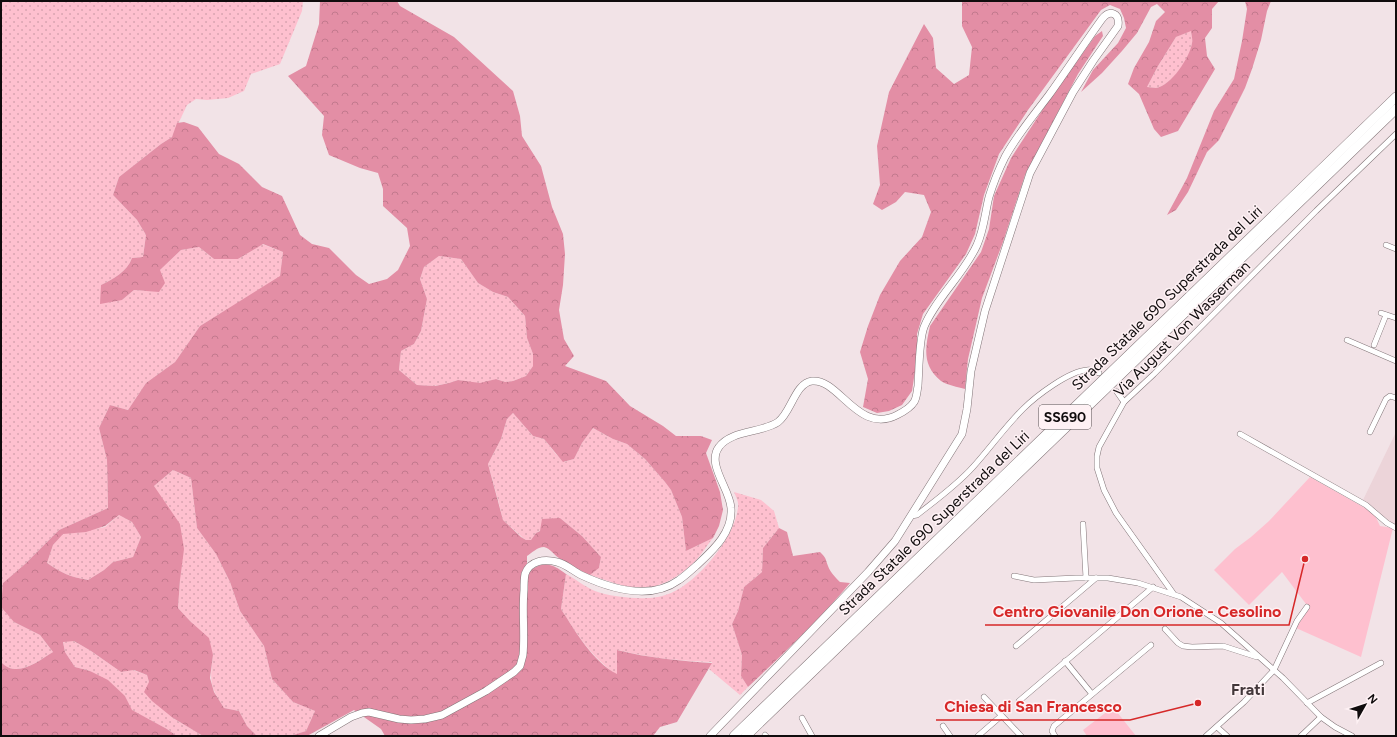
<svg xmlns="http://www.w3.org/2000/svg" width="1397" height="737" font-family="Figtree,sans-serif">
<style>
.built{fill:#ecd4d9}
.grass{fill:url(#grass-dots)}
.forest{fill:url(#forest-crowns);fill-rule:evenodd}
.pitch{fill:#fec0cf}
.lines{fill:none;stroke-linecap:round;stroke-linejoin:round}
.street-tunnel{stroke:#d0c3c6;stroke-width:5;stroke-dasharray:5 2.5;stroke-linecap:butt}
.street-casing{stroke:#827578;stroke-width:6}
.secondary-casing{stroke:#827578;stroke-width:8}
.highway-casing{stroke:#827578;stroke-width:10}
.street{stroke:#fff;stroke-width:5}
.secondary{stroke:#fff;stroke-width:7}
.highway{stroke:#fff;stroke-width:9}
.labels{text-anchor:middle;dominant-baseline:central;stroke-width:3;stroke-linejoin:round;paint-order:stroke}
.shield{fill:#fef1f4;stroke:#575152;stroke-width:1}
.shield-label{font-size:14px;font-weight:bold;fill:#100c0d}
.street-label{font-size:15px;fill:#100c0d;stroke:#fef1f4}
.neighbourhood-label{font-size:16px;font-weight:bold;fill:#43373a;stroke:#fef1f4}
.leader{fill:none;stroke:#d62828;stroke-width:1.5}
.callout-dot{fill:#d62828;stroke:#fef1f4;stroke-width:1.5}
.callout-label{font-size:16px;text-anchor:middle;font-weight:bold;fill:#d62828;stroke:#fef1f4;stroke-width:3;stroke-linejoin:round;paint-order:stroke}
</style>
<defs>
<pattern id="grass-dots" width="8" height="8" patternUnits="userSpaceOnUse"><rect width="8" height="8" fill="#fec0cf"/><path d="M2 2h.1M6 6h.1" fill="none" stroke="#d9a4b1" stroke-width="1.8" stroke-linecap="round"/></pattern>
<pattern id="forest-crowns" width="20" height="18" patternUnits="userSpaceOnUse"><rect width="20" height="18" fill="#e38ea5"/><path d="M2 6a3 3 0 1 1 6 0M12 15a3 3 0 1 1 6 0" fill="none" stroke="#c2798d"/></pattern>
</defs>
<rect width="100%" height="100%" fill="#f2e3e7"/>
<polygon class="built" points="1396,432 1396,525 1387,521 1376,509 1363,500"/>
<g class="grass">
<path d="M1,1H303L302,11L280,64L251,74L244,91L228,98L207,100L196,99L187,105L172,137L161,144L119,177L113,195L137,220L146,235L143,257L132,258C127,272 113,279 101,285L122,300L134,290L146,291L160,270L181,250L199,247L214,259H238L262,244L283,252L280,277L200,326L175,362L146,383L128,410L110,405L99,428L107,460L108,508L59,530L25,564L3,583L14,622L40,635L53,652C38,661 16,679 1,662Z"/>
<path d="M1191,30C1191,34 1193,39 1192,43C1191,57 1171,86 1156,88C1153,88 1150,87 1147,87L1158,66L1176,37Z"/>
<polygon points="439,256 461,259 478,283 493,292 508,297 525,316 527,338 533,354 533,366 526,376 513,381 505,382 496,379 480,384 458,380 449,383 434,386 417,385 399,370 401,351 414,344 421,331 427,299 420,279 424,267"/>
<path d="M513,413L533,436L544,439L555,453L564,462L574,459L582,443L593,428L613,439L627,444L645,459L665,482L671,490L682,517L686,551L713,538C708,544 703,552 698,558C685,573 662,588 642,588C624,588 607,580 590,575L599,568L601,557L582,536L560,518L536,533L531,540H526L522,537L503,520L498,500L488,464L501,439L507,419Z"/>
<path d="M173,470L191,478L197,528L216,554L230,582L240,611L264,646L272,679L293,702L315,711L306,731L290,736H257L247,726L239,711L224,708C209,685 210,682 213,655L191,622L178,608L180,580L154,486Z"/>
<path d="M734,492L761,500L774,511L779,528L763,548L762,572L744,587L738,611L732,624L742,655L741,676L748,687L740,695L709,669L712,662C680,661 649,658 618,650L617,675C591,657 577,634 561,609L566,574C576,579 585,587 595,591C607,596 634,599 647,598C654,598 664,596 671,593C698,582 736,536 738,507C739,502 736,497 734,492Z"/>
<path d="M119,515L132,522L141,537L133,557L113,562L104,570L88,580C70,577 62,573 47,563L53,545L63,533H73L105,527Z"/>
<polygon points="63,641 74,641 91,651 121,672 133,670 147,675 149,682 173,718 203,736 177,736 167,729 131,710 125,696 90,671 75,667 65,652"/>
</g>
<g class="forest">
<path d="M320,1H397L400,6L454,37L513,91L520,116L522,136L541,166L552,207L563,234L565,254L563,285L559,310L564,339L574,356L565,366L606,381L630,406L663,426L676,436H701L712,440L706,453L720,492L723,510L719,526L713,538L686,551L682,517L671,490L665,482L645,459L627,444L613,439L593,428L582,443L574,459L563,462L544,439L533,436L513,413L507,419L501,439L488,464L503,520L521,537L526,540H531L536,533L540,531L542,519L560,518L582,536L601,557L599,568L590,575C580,570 568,566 559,558C554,555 550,548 544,547C537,547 532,553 527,556V564L531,570C545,560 554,565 566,574L561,609C576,632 592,661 617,674V650C649,658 680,661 712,663L677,722L660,727L653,736H385L381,729L354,710L307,736H290L306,731L315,711L293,702L272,679L264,646L240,611L230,582L216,554L197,528L191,478L173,470L154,486L180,524L184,549L180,580L178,608L191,622L209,638L213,655L210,678L214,692L224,708L239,711L247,726L257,736H203L173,718L152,701L144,692L149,682L147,675L134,670L121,672L91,651L74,641L63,642L65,652L75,667L90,671L108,680L125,696L132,710L167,729L177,736H1V662C17,679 38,661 53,652L40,635L14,622L1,607L3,583L25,564L59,530L108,508L107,460L99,428L110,405L128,410L146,383L175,362L200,326L280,276L283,252L263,244L238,259H214L199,247L181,250L160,270L165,283L159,292L134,290L122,300L100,304L101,285C113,279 127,272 132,258L143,257L146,235L137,220L113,195L119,177L161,144L172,137L177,123L184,122L198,127L219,154L239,164L262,187L282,196L300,235L312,244L329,248L356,275L369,284L387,279L398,270L410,246L407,228L383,206V189L378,173L360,168L329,155L322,135L324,116L288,76L306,66L319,24ZM439,256L461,259L478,283L493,292L508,297L525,316L527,338L533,354V366L526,376L513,381L505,382L496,379L480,383L458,380L449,383L435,386L417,385L399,370L401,351L414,344L421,331L427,299L420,279L424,267ZM119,515L132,522L141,537L133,557L113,562L104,570L88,580C70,577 62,573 47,563L53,545L63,534L86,532L105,526Z"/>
<path d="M962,1H1219L1212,9V28L1205,38L1207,56L1215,69L1178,131L1161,137L1154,129L1139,94L1128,84L1134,68L1149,42L1156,21L1165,12L1157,4L1151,7L1137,33L1122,51L1102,73L1081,92L1093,70L1118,43L1126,28L1124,18L1120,9L1110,5L1101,10L1028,110L999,154L984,195L975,234L966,254L923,314L917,334V358L912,391L902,405L889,411L877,413L863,407L868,379L860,352L868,326L880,295L900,261L922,237L931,212L924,195L905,192L896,202L882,210L873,204L880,185L877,146L889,92L924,24L933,38L936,68L954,84L969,75L972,47L962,26ZM1191,31C1191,34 1193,39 1192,43C1190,57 1171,86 1156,88C1154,88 1150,87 1147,87L1158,66L1176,37Z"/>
<polygon points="1245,1 1271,1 1267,11 1261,40 1252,69 1245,88 1219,140 1207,152 1188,192 1176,210 1167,215 1187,178 1214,111 1234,79 1242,41 1247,9"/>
<path d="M1102,31L1103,36L1078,74L1025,175L1003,242L982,298L968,359L965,389C958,387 947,385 941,381C922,366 925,348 930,326L981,252L989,229L994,196L1011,158L1047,103L1095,36Z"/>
<path d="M779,528L787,532L793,556L820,552C827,559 825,558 828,566C830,572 836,578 840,582L850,583C819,620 783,654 748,687L741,676L742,655L732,624L738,611L744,587L762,572L763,548Z"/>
</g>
<g class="pitch">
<polygon points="1310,477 1374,513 1380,526 1393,528 1361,657 1296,628 1309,608 1282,572 1249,605 1214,570 1235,549 1251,537 1269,521"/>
<polygon points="1113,707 1136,736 1087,736 1083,730"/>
</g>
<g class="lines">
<polyline class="street-tunnel" points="1099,373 1117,392"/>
<defs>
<g id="street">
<polyline points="1386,245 1396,249"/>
<polyline points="1381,313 1396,318"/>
<polyline points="1347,340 1396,361"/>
<polyline points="1374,345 1386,315"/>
<polyline points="1117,392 1124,402"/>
<polyline points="1370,432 1386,399 1390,396 1396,398"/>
<polyline points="1240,434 1366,505 1387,523 1396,528"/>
<path d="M911,516L917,515C936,500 957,485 973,467C990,448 1005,427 1023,409C1036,396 1069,371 1087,370C1092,369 1095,371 1099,373"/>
<polyline points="1083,524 1086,578"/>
<polyline points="1014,576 1034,580 1076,578 1108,578 1138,583 1181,597 1221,623 1283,678 1321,717 1335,727 1352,736"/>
<polyline points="1173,593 1116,513 1104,490 1097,468 1097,456 1099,447 1124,402 1154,374 1316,211 1396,134"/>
<polyline points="1165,629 1178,643 1183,646 1192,647 1223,646 1257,657"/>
<polyline points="1016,646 1096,578"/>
<polyline points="1065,661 1092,694"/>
<polyline points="984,697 1021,736"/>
<polyline points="1019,701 1153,587"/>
<polyline points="1307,703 1381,663"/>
<polyline points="802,718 812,736"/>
<polyline points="943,726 950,736"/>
<polyline points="1217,727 1227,736"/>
<polyline points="765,735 766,736"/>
<polyline points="978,736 1001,716"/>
<polyline points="1055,736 1052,731 1054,726 1151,645"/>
<polyline points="1206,736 1244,702 1274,670 1297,621 1307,607"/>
<polyline points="1301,736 1321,717"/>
</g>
<path id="secondary" d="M319,736L351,717L362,713L369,712L399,719L411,720L425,719L442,715L486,691L514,672L520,666L523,655C525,633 522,612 524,590C524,585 524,579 525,574C530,560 545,559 557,562C566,564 573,571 581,575C611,589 650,601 679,580C685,576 690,571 696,566C712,551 733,533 731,508C730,489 706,464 719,447C731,430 762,433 778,422C791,413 795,383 812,381C839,378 858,435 897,415C903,412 911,407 914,402C917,398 917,390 918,386C919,370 919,340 924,327C936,298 964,274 977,245C984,229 985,213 989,197C993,184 999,169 1005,157C1017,135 1034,115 1049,95C1067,70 1084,44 1102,19C1110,9 1120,13 1118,26L1093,61L1073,92L1030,173L985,311L971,371L967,409L962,434L895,541L868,572L710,736"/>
<g id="highway">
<polyline points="734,736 1396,97"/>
<path d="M746,736C963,527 1179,317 1396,109"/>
</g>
</defs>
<use href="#street" class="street-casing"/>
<use href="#secondary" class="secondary-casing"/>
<use href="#highway" class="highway-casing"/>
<use href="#street" class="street"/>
<use href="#secondary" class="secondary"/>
<use href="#highway" class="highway"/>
</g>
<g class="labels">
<rect class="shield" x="1039" y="405" width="52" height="24" rx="3"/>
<g class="shield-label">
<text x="1065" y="417">SS690</text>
</g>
<g class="street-label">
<text transform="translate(1167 298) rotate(-44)">Strada Statale 690 Superstrada del Liri</text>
<text transform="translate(1182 329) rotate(-45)">Via August Von Wasserman</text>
<text transform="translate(934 523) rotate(-44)">Strada Statale 690 Superstrada del Liri</text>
</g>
<g class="neighbourhood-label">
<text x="1248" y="689">Frati</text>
</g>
</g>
<path class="leader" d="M1305 559L1289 625H985M1198 703L1130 720H936"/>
<g class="callout-dot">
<circle cx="1305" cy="559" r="4"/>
<circle cx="1198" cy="703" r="4"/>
</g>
<g class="callout-label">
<text x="1137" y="617">Centro Giovanile Don Orione - Cesolino</text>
<text x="1033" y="712">Chiesa di San Francesco</text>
</g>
<rect width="1397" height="737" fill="none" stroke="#100c0d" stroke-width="4"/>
<g transform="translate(1365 705) rotate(51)" stroke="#fef1f4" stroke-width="3" paint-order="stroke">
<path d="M0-3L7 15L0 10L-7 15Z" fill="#100c0d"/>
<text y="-6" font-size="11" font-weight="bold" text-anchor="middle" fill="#100c0d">N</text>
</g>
</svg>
